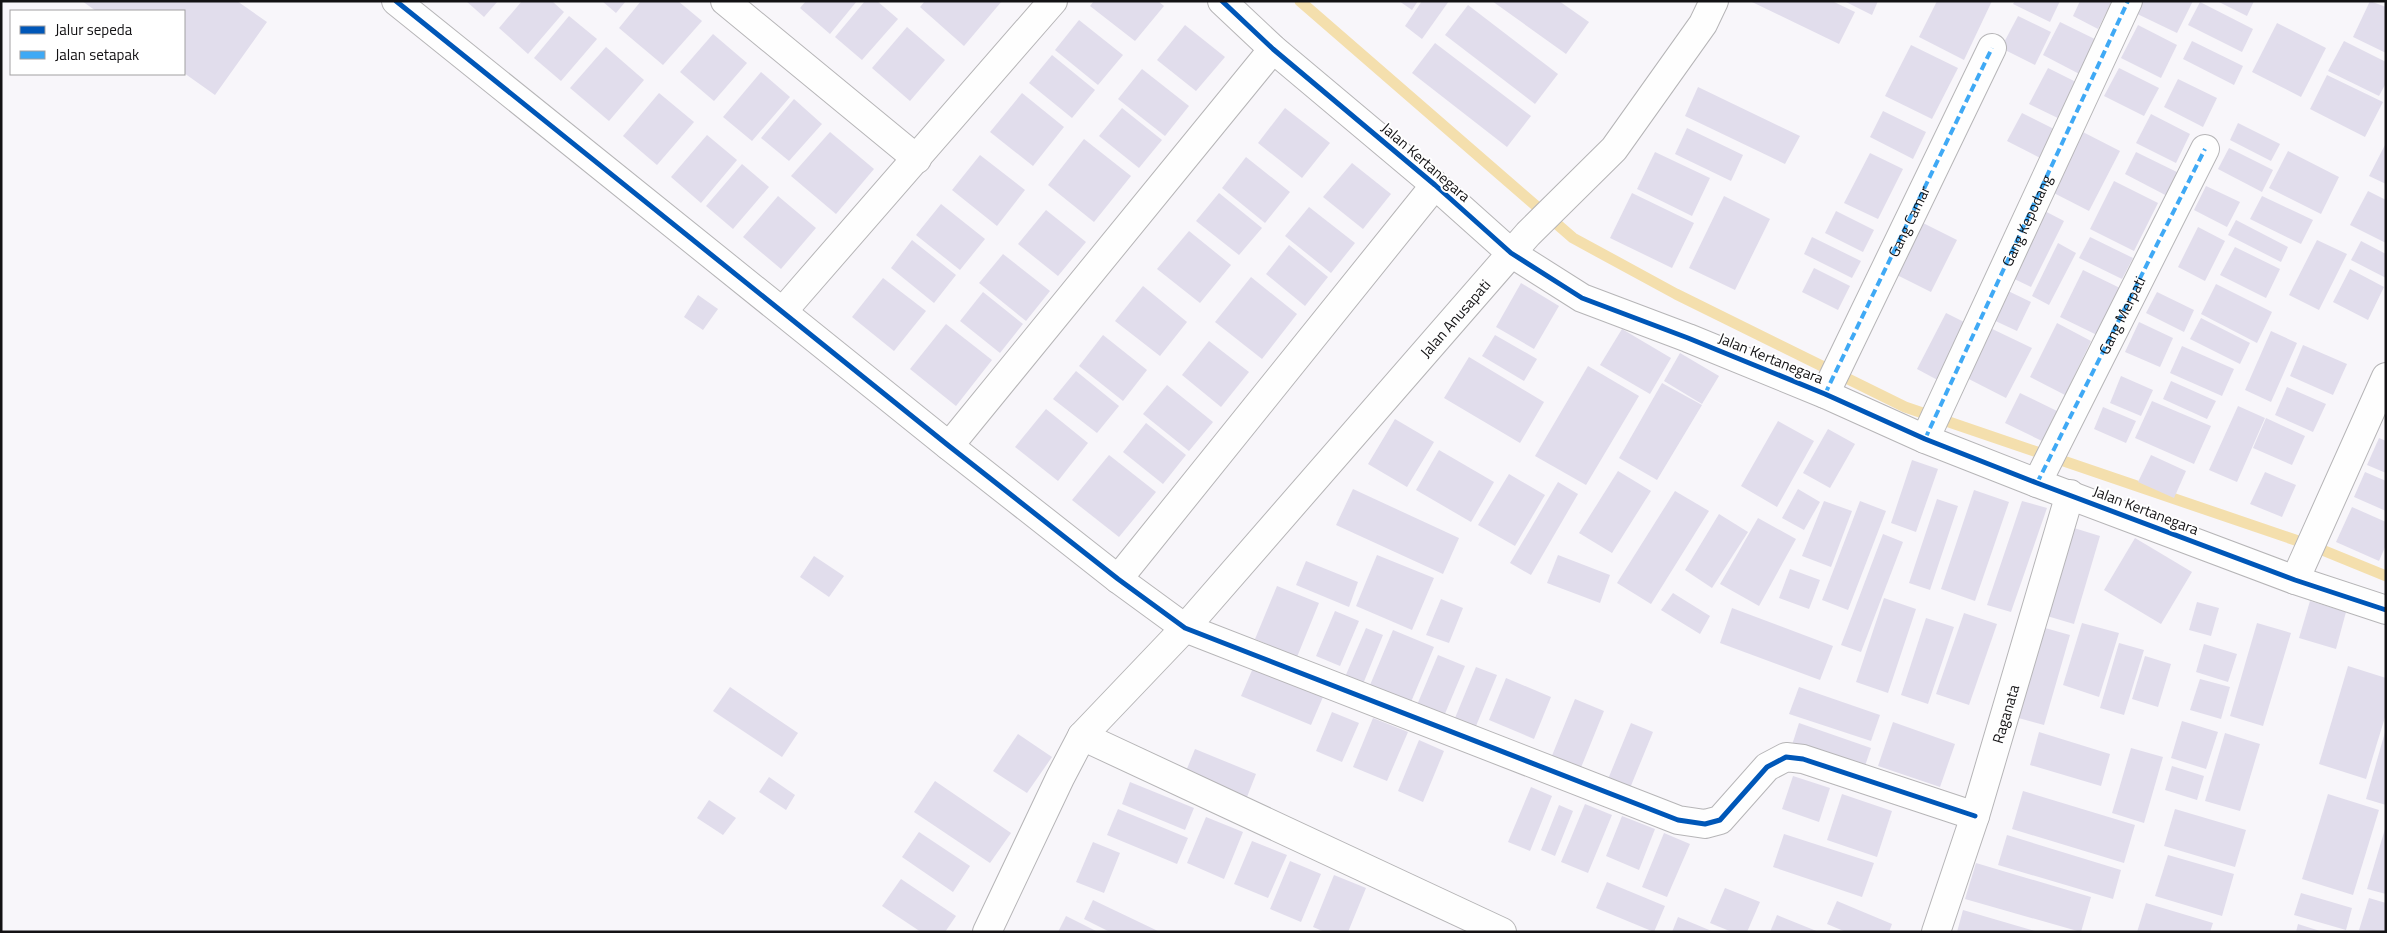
<svg xmlns="http://www.w3.org/2000/svg" width="2387" height="933" font-family="'Titillium Web',sans-serif">
<style>
.lines{fill:none;stroke-linecap:round;stroke-linejoin:round}
.stream{stroke:#f4dfad;stroke-width:11}
.building{fill:#e1ddec}
.street-casing{stroke:#b6b5b7;stroke-width:30}
.street{stroke:#fefefe;stroke-width:28}
.quiet{stroke:#3fa9f5;stroke-width:4;stroke-dasharray:8 4;stroke-linecap:butt}
.cycleway-casing{stroke:#fff;stroke-width:8}
.cycleway{stroke:#0057b8;stroke-width:5}
.labels{text-anchor:middle;dominant-baseline:central;stroke-width:4;stroke-linejoin:round;paint-order:stroke}
.street-label{font-size:15px;fill:#131214;stroke:#fff}
</style>
<rect width="100%" height="100%" fill="#f8f6fa"/>
<g class="lines">
<polyline class="stream" points="1300,1 1573,238 1676,294 1905,407 2310,545 2386,576"/>
</g>
<g class="building">
<polygon points="82,1 237,1 267,22 215,95 184,73 184,11 96,11"/>
<polygon points="466,1 498,1 484,17"/>
<polygon points="522,1 552,1 564,12 528,54 499,28"/>
<polygon points="602,1 626,1 616,13"/>
<polygon points="641,1 678,1 702,21 663,65 619,28"/>
<polygon points="806,1 857,1 830,34 800,8"/>
<polygon points="865,1 877,1 898,19 862,60 835,37"/>
<polygon points="925,1 1002,1 964,46 920,7"/>
<polygon points="1094,1 1158,1 1164,6 1135,41 1090,6"/>
<polygon points="1399,1 1418,1 1412,10"/>
<polygon points="1422,1 1449,1 1422,39 1405,26"/>
<polygon points="1492,1 1559,1 1589,22 1566,54"/>
<polygon points="1750,1 1832,1 1855,12 1839,44"/>
<polygon points="1844,1 1878,1 1872,15"/>
<polygon points="1937,1 1992,1 1964,60 1919,37"/>
<polygon points="2015,1 2060,1 2050,22 2013,4"/>
<polygon points="2080,1 2112,1 2098,29 2073,16"/>
<polygon points="2133,1 2193,1 2177,33 2129,10"/>
<polygon points="2217,1 2254,1 2247,16"/>
<polygon points="2370,1 2386,7 2386,53 2353,37"/>
<polygon points="2200,2 2253,29 2242,52 2188,25"/>
<polygon points="1468,5 1558,74 1535,104 1445,35"/>
<polygon points="569,16 597,39 561,81 534,58"/>
<polygon points="2018,16 2051,32 2035,65 2001,48"/>
<polygon points="1079,20 1123,55 1098,85 1055,50"/>
<polygon points="2060,22 2105,44 2087,78 2043,55"/>
<polygon points="2277,23 2326,48 2301,97 2252,72"/>
<polygon points="1185,25 1225,57 1196,91 1157,60"/>
<polygon points="2138,25 2177,45 2161,78 2121,58"/>
<polygon points="907,27 945,60 910,101 872,68"/>
<polygon points="713,34 747,63 714,101 680,72"/>
<polygon points="2192,41 2243,66 2234,85 2183,59"/>
<polygon points="2344,41 2386,62 2386,83 2379,96 2328,71"/>
<polygon points="1435,43 1531,116 1507,147 1412,73"/>
<polygon points="1911,45 1958,68 1932,119 1885,96"/>
<polygon points="606,47 644,80 609,121 570,88"/>
<polygon points="1052,55 1095,90 1072,118 1029,83"/>
<polygon points="2048,68 2084,86 2066,122 2029,104"/>
<polygon points="2119,68 2159,88 2144,116 2104,96"/>
<polygon points="1142,69 1189,106 1165,136 1118,99"/>
<polygon points="761,72 790,97 752,141 723,117"/>
<polygon points="2327,75 2383,102 2365,137 2310,109"/>
<polygon points="2178,79 2217,98 2203,127 2164,107"/>
<polygon points="1698,87 1800,136 1785,164 1685,116"/>
<polygon points="659,93 694,122 657,165 623,136"/>
<polygon points="1022,93 1064,127 1033,166 990,132"/>
<polygon points="794,99 822,124 789,161 761,138"/>
<polygon points="1122,108 1162,140 1139,168 1099,136"/>
<polygon points="1285,108 1330,143 1302,178 1258,143"/>
<polygon points="1883,111 1926,132 1913,159 1870,137"/>
<polygon points="2022,113 2058,131 2044,160 2007,141"/>
<polygon points="2151,114 2190,134 2176,163 2136,143"/>
<polygon points="2238,123 2280,144 2271,161 2230,140"/>
<polygon points="1687,128 1743,155 1731,181 1675,154"/>
<polygon points="2077,129 2120,151 2089,211 2046,189"/>
<polygon points="830,132 874,169 836,214 791,176"/>
<polygon points="707,135 737,160 701,203 671,177"/>
<polygon points="1084,139 1131,176 1094,222 1048,185"/>
<polygon points="2386,143 2386,184 2369,176"/>
<polygon points="2229,148 2273,170 2262,192 2218,169"/>
<polygon points="2288,151 2339,177 2321,214 2269,188"/>
<polygon points="1655,152 1710,178 1692,216 1637,189"/>
<polygon points="2136,152 2183,175 2171,198 2125,174"/>
<polygon points="1870,153 1903,169 1878,219 1844,203"/>
<polygon points="980,155 1025,190 997,226 952,190"/>
<polygon points="1246,157 1290,192 1265,223 1222,188"/>
<polygon points="1352,163 1391,194 1363,229 1323,197"/>
<polygon points="742,164 769,187 733,229 706,206"/>
<polygon points="2114,181 2158,203 2134,251 2090,229"/>
<polygon points="2206,186 2240,202 2227,227 2194,210"/>
<polygon points="2368,191 2386,200 2386,243 2350,225"/>
<polygon points="1219,193 1262,228 1239,255 1196,221"/>
<polygon points="1632,193 1694,223 1672,268 1610,238"/>
<polygon points="778,196 816,228 781,269 743,237"/>
<polygon points="1724,196 1770,219 1735,290 1689,268"/>
<polygon points="2262,196 2313,220 2301,244 2250,219"/>
<polygon points="941,204 985,239 960,270 916,235"/>
<polygon points="1309,207 1355,243 1331,273 1285,236"/>
<polygon points="2037,207 2064,221 2031,287 2004,274"/>
<polygon points="1046,210 1086,242 1058,276 1018,244"/>
<polygon points="1836,211 1874,230 1863,252 1825,233"/>
<polygon points="1917,220 1957,240 1931,292 1891,272"/>
<polygon points="2236,220 2288,247 2281,262 2228,235"/>
<polygon points="2198,227 2225,241 2205,281 2178,267"/>
<polygon points="1189,231 1231,265 1200,303 1157,269"/>
<polygon points="1812,237 1861,261 1852,278 1804,254"/>
<polygon points="2090,237 2133,258 2122,279 2079,258"/>
<polygon points="912,240 956,275 934,303 891,268"/>
<polygon points="2317,240 2347,254 2319,310 2289,295"/>
<polygon points="2361,241 2386,254 2386,278 2351,260"/>
<polygon points="2058,243 2076,253 2049,305 2032,296"/>
<polygon points="1289,245 1328,277 1305,306 1266,274"/>
<polygon points="2235,247 2280,269 2266,298 2220,275"/>
<polygon points="1003,254 1050,291 1026,321 979,283"/>
<polygon points="1814,268 1850,286 1838,310 1802,292"/>
<polygon points="2350,269 2384,287 2368,320 2333,302"/>
<polygon points="2083,270 2122,289 2099,336 2060,317"/>
<polygon points="1251,277 1297,314 1262,359 1215,322"/>
<polygon points="883,278 926,311 894,351 852,317"/>
<polygon points="1521,283 1559,306 1534,349 1496,327"/>
<polygon points="2216,284 2272,312 2257,343 2201,314"/>
<polygon points="1143,286 1187,322 1160,356 1115,321"/>
<polygon points="2004,289 2031,302 2017,331 1989,318"/>
<polygon points="983,292 1023,324 1000,353 960,321"/>
<polygon points="2157,292 2194,310 2184,332 2146,313"/>
<polygon points="698,295 718,309 703,330 684,317"/>
<polygon points="1946,313 1974,327 1945,384 1917,369"/>
<polygon points="2201,318 2250,343 2240,364 2190,339"/>
<polygon points="2139,322 2173,338 2160,367 2125,352"/>
<polygon points="2057,323 2091,341 2065,395 2030,377"/>
<polygon points="946,324 992,360 956,406 910,369"/>
<polygon points="1986,326 2032,348 2006,398 1961,375"/>
<polygon points="1622,329 1671,358 1650,394 1600,365"/>
<polygon points="2271,331 2297,343 2271,402 2245,390"/>
<polygon points="1103,335 1147,370 1123,401 1079,366"/>
<polygon points="1495,335 1537,359 1524,381 1482,356"/>
<polygon points="1209,341 1249,372 1221,407 1182,375"/>
<polygon points="2303,345 2347,364 2333,395 2290,376"/>
<polygon points="2182,346 2234,369 2222,396 2170,373"/>
<polygon points="1680,353 1719,376 1702,404 1664,381"/>
<polygon points="1469,357 1544,402 1520,443 1444,398"/>
<polygon points="1588,366 1639,396 1586,485 1535,456"/>
<polygon points="1076,371 1119,406 1097,433 1053,399"/>
<polygon points="2121,376 2153,390 2141,416 2110,403"/>
<polygon points="2171,381 2216,401 2207,419 2163,399"/>
<polygon points="1662,383 1702,405 1657,480 1619,458"/>
<polygon points="1167,385 1213,422 1189,451 1143,414"/>
<polygon points="2287,387 2326,404 2313,432 2275,415"/>
<polygon points="2020,393 2057,411 2042,441 2005,423"/>
<polygon points="2152,401 2211,426 2194,464 2135,438"/>
<polygon points="2238,406 2265,418 2237,482 2209,470"/>
<polygon points="2103,407 2136,421 2126,443 2094,429"/>
<polygon points="1046,409 1088,443 1058,481 1015,447"/>
<polygon points="2266,418 2305,436 2292,465 2253,448"/>
<polygon points="1395,419 1434,442 1407,487 1368,464"/>
<polygon points="1778,421 1814,441 1777,507 1741,486"/>
<polygon points="1146,423 1186,455 1163,484 1123,452"/>
<polygon points="1828,429 1855,444 1830,488 1803,473"/>
<polygon points="2379,438 2386,441 2386,473 2367,465"/>
<polygon points="1439,450 1494,482 1471,522 1416,490"/>
<polygon points="1109,455 1156,492 1119,537 1072,500"/>
<polygon points="2151,455 2186,471 2174,498 2138,482"/>
<polygon points="1912,460 1938,469 1916,532 1891,523"/>
<polygon points="1618,471 1651,491 1612,553 1579,533"/>
<polygon points="2265,472 2296,485 2282,517 2250,504"/>
<polygon points="2365,472 2386,481 2386,511 2354,497"/>
<polygon points="1509,474 1545,495 1515,546 1478,525"/>
<polygon points="1558,482 1578,494 1531,575 1510,563"/>
<polygon points="1353,489 1459,538 1443,574 1336,525"/>
<polygon points="1798,489 1820,502 1804,530 1782,518"/>
<polygon points="1974,490 2009,502 1975,601 1941,589"/>
<polygon points="1675,491 1709,511 1651,604 1617,583"/>
<polygon points="1937,499 1958,506 1930,590 1909,583"/>
<polygon points="1824,501 1852,511 1831,567 1802,556"/>
<polygon points="1860,501 1886,511 1848,610 1822,600"/>
<polygon points="2022,501 2047,508 2011,612 1987,605"/>
<polygon points="2352,507 2386,522 2386,545 2379,561 2336,542"/>
<polygon points="1719,514 1748,532 1712,588 1685,570"/>
<polygon points="1758,518 1796,539 1759,606 1720,584"/>
<polygon points="2074,528 2100,536 2074,624 2047,616"/>
<polygon points="1883,534 1903,542 1861,652 1841,645"/>
<polygon points="2135,538 2192,572 2161,624 2104,590"/>
<polygon points="1377,555 1434,578 1412,630 1356,606"/>
<polygon points="1558,555 1610,575 1600,603 1547,583"/>
<polygon points="814,556 844,576 829,597 800,577"/>
<polygon points="1306,561 1358,582 1349,607 1296,585"/>
<polygon points="1790,569 1820,580 1809,609 1779,598"/>
<polygon points="1277,586 1319,603 1297,657 1255,639"/>
<polygon points="1673,593 1710,616 1700,634 1661,610"/>
<polygon points="1884,598 1916,609 1888,693 1856,682"/>
<polygon points="1441,599 1463,608 1449,643 1426,635"/>
<polygon points="2310,601 2346,612 2336,649 2299,638"/>
<polygon points="2197,602 2219,608 2211,636 2189,630"/>
<polygon points="1732,608 1833,646 1820,680 1720,643"/>
<polygon points="1335,611 1359,621 1340,666 1316,656"/>
<polygon points="1964,613 1997,624 1969,705 1936,694"/>
<polygon points="1926,618 1954,627 1928,704 1901,695"/>
<polygon points="2082,623 2119,633 2099,697 2063,685"/>
<polygon points="2257,623 2291,633 2263,726 2230,716"/>
<polygon points="2038,626 2070,635 2044,725 2011,716"/>
<polygon points="1366,628 1383,635 1363,684 1345,677"/>
<polygon points="1393,630 1434,647 1411,702 1370,685"/>
<polygon points="2119,643 2144,650 2124,715 2100,708"/>
<polygon points="2204,644 2237,654 2228,682 2196,672"/>
<polygon points="1438,655 1465,666 1444,716 1417,705"/>
<polygon points="2145,656 2171,664 2158,707 2132,699"/>
<polygon points="1256,661 1326,690 1311,725 1241,696"/>
<polygon points="2348,666 2386,678 2386,714 2366,779 2319,764"/>
<polygon points="1476,667 1497,675 1476,726 1455,718"/>
<polygon points="1506,678 1551,697 1534,739 1489,720"/>
<polygon points="2200,679 2230,687 2221,719 2190,710"/>
<polygon points="730,687 798,733 782,757 713,711"/>
<polygon points="1799,687 1880,715 1871,741 1789,714"/>
<polygon points="1575,699 1604,711 1580,770 1551,758"/>
<polygon points="1332,712 1359,723 1342,762 1316,751"/>
<polygon points="1373,718 1408,732 1387,781 1353,767"/>
<polygon points="2182,721 2218,732 2206,769 2171,758"/>
<polygon points="1893,722 1955,744 1940,787 1878,766"/>
<polygon points="1631,723 1653,732 1628,793 1606,784"/>
<polygon points="1799,723 1871,748 1864,769 1792,745"/>
<polygon points="2039,732 2110,754 2101,786 2030,765"/>
<polygon points="2385,732 2386,732 2386,805 2366,799"/>
<polygon points="2225,733 2260,744 2240,811 2205,801"/>
<polygon points="1018,734 1052,757 1027,793 993,771"/>
<polygon points="1419,740 1444,751 1423,802 1398,791"/>
<polygon points="2131,748 2163,757 2144,823 2112,813"/>
<polygon points="1195,749 1256,774 1245,802 1184,776"/>
<polygon points="2172,766 2204,776 2197,800 2165,790"/>
<polygon points="1793,776 1830,788 1819,822 1782,809"/>
<polygon points="769,777 795,795 786,810 759,792"/>
<polygon points="935,781 1011,833 990,863 914,812"/>
<polygon points="1130,782 1194,808 1185,830 1122,804"/>
<polygon points="1531,787 1552,796 1530,851 1508,842"/>
<polygon points="2023,791 2135,825 2124,863 2012,829"/>
<polygon points="1842,794 1892,811 1877,857 1827,840"/>
<polygon points="2328,794 2379,810 2353,895 2302,879"/>
<polygon points="709,800 736,818 723,835 697,818"/>
<polygon points="1585,804 1612,815 1588,873 1561,862"/>
<polygon points="1559,805 1573,811 1555,856 1541,850"/>
<polygon points="1118,809 1188,838 1177,864 1107,835"/>
<polygon points="2175,809 2246,830 2235,867 2164,846"/>
<polygon points="1622,816 1655,829 1639,870 1606,856"/>
<polygon points="1206,817 1243,832 1224,879 1187,863"/>
<polygon points="2385,829 2386,829 2386,894 2367,889"/>
<polygon points="919,832 970,866 953,892 902,857"/>
<polygon points="1664,833 1690,844 1667,897 1642,887"/>
<polygon points="1784,834 1874,863 1862,897 1773,867"/>
<polygon points="2007,835 2121,870 2113,899 1998,865"/>
<polygon points="1252,841 1287,855 1268,898 1234,884"/>
<polygon points="1093,842 1120,853 1104,893 1076,882"/>
<polygon points="2168,855 2234,874 2222,916 2155,896"/>
<polygon points="1290,861 1321,874 1301,922 1270,909"/>
<polygon points="1976,863 2091,897 2081,932 1965,899"/>
<polygon points="1334,875 1366,888 1348,932 1325,932 1313,927"/>
<polygon points="901,879 956,916 945,932 921,932 882,906"/>
<polygon points="1607,882 1665,906 1654,932 1596,908"/>
<polygon points="1725,888 1760,902 1747,932 1732,932 1710,923"/>
<polygon points="2301,893 2352,908 2346,930 2294,915"/>
<polygon points="2369,898 2386,903 2386,932 2359,930"/>
<polygon points="1093,900 1160,932 1110,932 1084,919"/>
<polygon points="1837,901 1892,924 1889,932 1846,932 1827,924"/>
<polygon points="2146,903 2213,923 2210,932 2137,932"/>
<polygon points="1963,910 2035,931 2035,932 1957,932"/>
<polygon points="1777,915 1819,932 1770,932"/>
<polygon points="1066,916 1098,932 1058,932"/>
<polygon points="1678,917 1714,932 1672,932"/>
<polygon points="2298,924 2320,931 2320,932 2296,932"/>
</g>
<g class="lines">
<defs>
<g id="street">
<polyline points="396,1 949,446 1118,579 1185,628 1678,820 1705,824 1720,820 1767,767 1786,757 1803,759 1975,816"/>
<polyline points="725,1 917,159"/>
<polyline points="1222,1 1273,49 1435,185 1511,253 1582,298 1688,338 1825,394 1925,439 2037,483 2295,580 2386,610"/>
<polyline points="783,311 1053,1"/>
<path id="s1" d="M1825,394L1992,48"/>
<path id="s2" d="M1925,439L2128,1"/>
<polyline points="949,446 1273,49"/>
<path id="s3" d="M2037,483L2205,149"/>
<polyline points="1118,579 1435,185"/>
<polyline points="2295,580 2386,377"/>
<polyline points="1082,736 1502,932"/>
<path id="s4" d="M987,932L1060,778L1082,736L1185,628L1528,234L1614,149L1703,24L1714,1"/>
<path id="s5" d="M1936,932L1975,816L2070,494"/>
</g>
</defs>
<use href="#street" class="street-casing"/>
<use href="#street" class="street"/>
<g class="quiet">
<polyline points="1825,394 1992,48"/>
<polyline points="1925,439 2128,1"/>
<polyline points="2037,483 2205,149"/>
</g>
<defs>
<g id="cycleway">
<polyline points="396,1 949,446 1118,579 1185,628 1678,820 1705,824 1720,820 1767,767 1786,757 1803,759 1975,816"/>
<polyline points="1222,1 1273,49 1435,185 1511,253 1582,298 1688,338 1825,394 1925,439 2037,483 2295,580 2386,610"/>
</g>
</defs>
<use href="#cycleway" class="cycleway-casing"/>
<use href="#cycleway" class="cycleway"/>
</g>
<g class="labels">
<g class="street-label">
<text transform="translate(1426 162) rotate(41)">Jalan Kertanegara</text>
<text stroke="none"><textPath href="#s2" startOffset="241">Gang Kepodang</textPath></text>
<text stroke="none"><textPath href="#s1" startOffset="192">Gang Camar</textPath></text>
<text stroke="none"><textPath href="#s3" startOffset="188">Gang Merpati</textPath></text>
<text stroke="none"><textPath href="#s4" startOffset="778">Jalan Anusapati</textPath></text>
<text transform="translate(1771 358) rotate(22)">Jalan Kertanegara</text>
<text transform="translate(2146 510) rotate(21)">Jalan Kertanegara</text>
<text stroke="none"><textPath href="#s5" startOffset="229">Raganata</textPath></text>
</g>
</g>
<rect width="2387" height="933" fill="none" stroke="#131214" stroke-width="5"/>
<rect x="10" y="10" width="175" height="65" fill="#ffffff" stroke="#a1a0a1"/>
<rect x="20" y="26" width="25" height="8" fill="#0057b8" stroke="#a1a0a1"/>
<text x="55" y="35" font-size="15" fill="#131214">Jalur sepeda</text>
<rect x="20" y="51" width="25" height="8" fill="#3fa9f5" stroke="#a1a0a1"/>
<text x="55" y="60" font-size="15" fill="#131214">Jalan setapak</text>
</svg>
